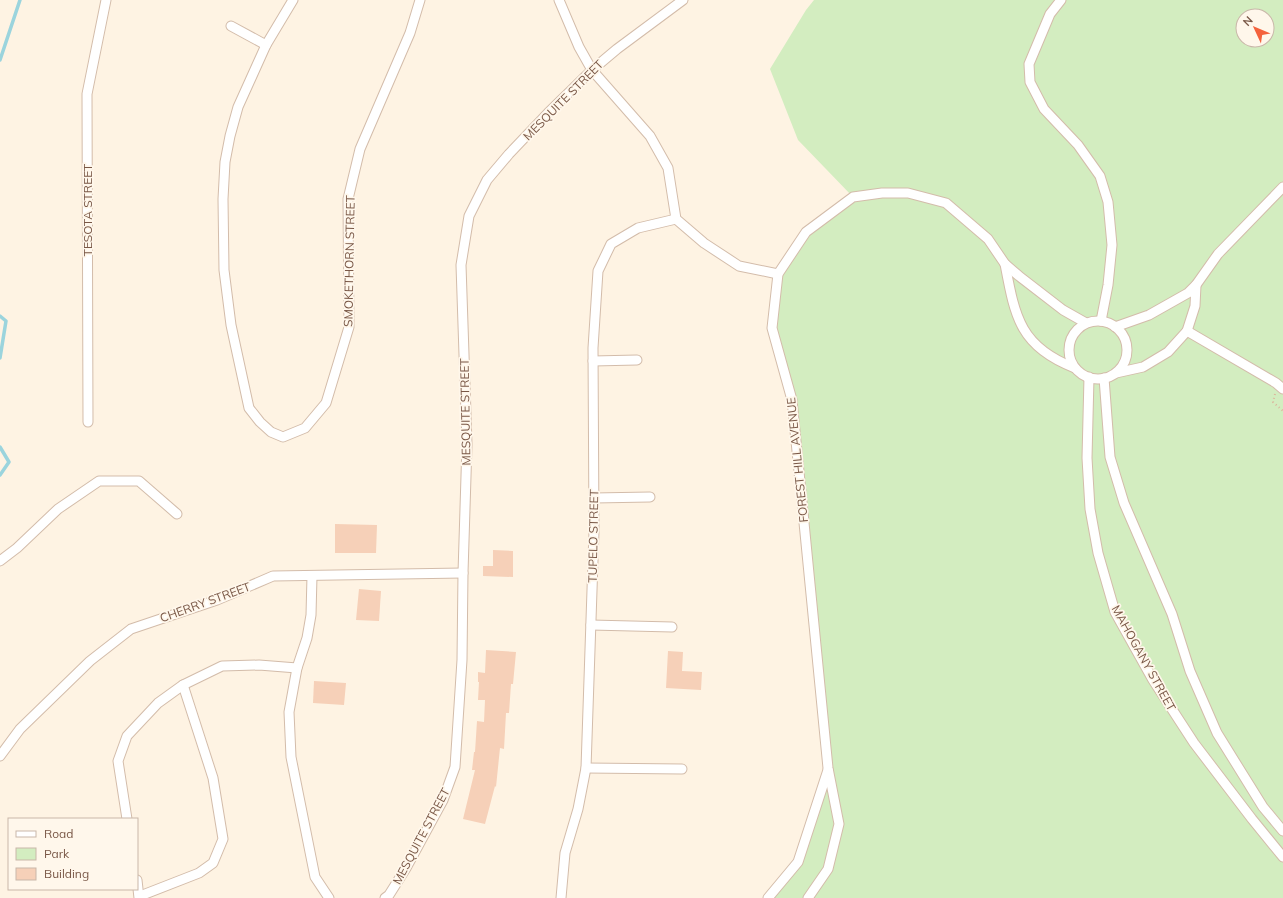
<svg xmlns="http://www.w3.org/2000/svg" width="1283" height="898" font-family="Mulish,sans-serif">
<style>
.green{fill:#d3edc0;fill-rule:evenodd}
.lines{fill:none;stroke-linecap:round;stroke-linejoin:round}
.stream{stroke:#9bd4dd;stroke-width:3.5}
.building{fill:#f6d0b8}
.street-casing{stroke:#d3bcaa;stroke-width:11}
.path{stroke:#dcb39b;stroke-width:2;stroke-dasharray:1 3;stroke-linecap:butt}
.street{stroke:#fff;stroke-width:9}
.labels{text-anchor:middle;dominant-baseline:central;stroke-width:3.5;stroke-linejoin:round;paint-order:stroke}
.street-label{font-size:12px;fill:#795746;stroke:#fff7eb}
</style>
<rect width="100%" height="100%" fill="#fef3e3"/>
<path class="green" d="M814,0H1283V898H768L798,862L828,768L792,400L772,328L778,274L806,232L853,197L798,140L770,69L806,10ZM1243,16H1267V40H1243Z"/>
<g class="lines">
<g class="stream">
<polyline points="0,60 20,0"/>
<polyline points="0,316 6,321 0,358"/>
<polyline points="0,447 9,462 0,475"/>
</g>
</g>
<g class="building">
<polygon points="335,524 377,525 376,553 335,553"/>
<polygon points="493,550 513,551 513,577 483,576 483,566 493,566"/>
<polygon points="359,589 381,591 379,621 356,620"/>
<polygon points="486,650 516,652 513,684 511,684 509,713 506,713 504,749 500,748 496,787 495,786 485,824 463,819 475,770 472,770 474,752 475,752 477,721 484,722 485,700 478,700 479,682 478,682 478,672 485,673"/>
<polygon points="668,651 683,652 682,671 702,672 701,690 666,688"/>
<polygon points="314,681 346,683 344,705 313,703"/>
</g>
<g class="lines">
<defs>
<g id="street">
<polyline points="293,0 266,45 238,107 230,136 225,162 223,199 224,270 231,325 249,408 260,422 271,432 283,437 305,428 326,403 349,327 348,199 360,149 410,33 420,0"/>
<polyline points="559,0 579,47 592,70 650,136 668,168 676,219 704,243 739,266 778,274"/>
<polyline points="1061,0 1050,14 1029,64 1030,82 1044,109 1078,145 1100,176 1108,202 1112,245 1108,285 1101,321"/>
<polyline points="231,26 266,45"/>
<path d="M1005,264C1015,317 1020,347 1075,368"/>
<circle cx="1098" cy="350" r="29"/>
<polyline points="1115,327 1149,315 1188,293 1196,285 1218,254 1283,187"/>
<polyline points="1187,331 1276,383 1283,389"/>
<polyline points="593,361 637,360"/>
<polyline points="1116,373 1143,367 1168,352 1187,331 1195,306 1196,285"/>
<polyline points="1089,377 1087,458 1090,509 1098,553 1115,612 1153,680 1194,743 1252,819 1283,857"/>
<polyline points="1104,378 1110,457 1124,503 1172,614 1190,671 1217,733 1263,807 1283,831"/>
<polyline points="88,422 87,94 106,0"/>
<polyline points="594,498 650,497"/>
<polyline points="0,561 17,548 58,509 99,481 139,481 177,514"/>
<polyline points="312,576 311,615 307,638 297,668 289,712 291,757 315,877 329,898"/>
<polyline points="591,625 672,627"/>
<polyline points="0,756 20,729 90,661 131,629 217,600 273,576 463,573"/>
<polyline points="586,768 682,769"/>
<polyline points="127,819 118,761 127,736 158,703 183,685 222,666 259,665 297,668"/>
<polyline points="137,880 139,898"/>
<polyline points="140,896 199,873 213,863 223,839 213,778 183,685"/>
<polyline points="385,898 389,895 406,868 443,800 455,767 462,660 463,573 467,444 461,265 469,216 487,180 509,154 548,113 592,70 617,49 683,0"/>
<polyline points="561,898 565,853 578,809 586,768 594,531 593,348 598,271 611,244 638,228 676,219"/>
<polyline points="768,898 798,862 828,770"/>
<polyline points="808,898 828,869 839,824 828,768 792,400 772,328 778,274 806,232 853,197 882,193 908,193 946,203 988,239 1005,264 1019,276 1063,310 1086,323"/>
</g>
</defs>
<use href="#street" class="street-casing"/>
<polyline class="path" points="1275,394 1273,402 1283,411"/>
<use href="#street" class="street"/>
</g>
<g class="labels">
<g class="street-label">
<text transform="translate(563 100) rotate(-45)">MESQUITE STREET</text>
<text transform="translate(87 210) rotate(-90)">TESOTA STREET</text>
<text transform="translate(349 261) rotate(-89)">SMOKETHORN STREET</text>
<text transform="translate(465 412) rotate(-91)">MESQUITE STREET</text>
<text transform="translate(797 460) rotate(-96)">FOREST HILL AVENUE</text>
<text transform="translate(593 536) rotate(-89)">TUPELO STREET</text>
<text transform="translate(205 602) rotate(-20)">CHERRY STREET</text>
<text transform="translate(1144 658) rotate(61)">MAHOGANY STREET</text>
<text transform="translate(421 836) rotate(-62)">MESQUITE STREET</text>
</g>
</g>
<rect x="8" y="818" width="130" height="72" fill="#fff7eb" stroke="#c9b7a9"/>
<rect x="16" y="831" width="20" height="6" fill="#ffffff" stroke="#c9b7a9"/>
<text x="44" y="838" font-size="12" fill="#795746">Road</text>
<rect x="16" y="848" width="20" height="12" fill="#d3edc0" stroke="#c9b7a9"/>
<text x="44" y="858" font-size="12" fill="#795746">Park</text>
<rect x="16" y="868" width="20" height="12" fill="#f6d0b8" stroke="#c9b7a9"/>
<text x="44" y="878" font-size="12" fill="#795746">Building</text>
<g transform="translate(1255 28) rotate(314)"><circle r="19" fill="#fff7eb" stroke="#c9b7a9"/>
<path d="M0-3L7 15L0 10L-7 15Z" fill="#f4623c"/>
<text y="-6" font-size="11" font-weight="bold" text-anchor="middle" fill="#795746">N</text>
</g>
</svg>
